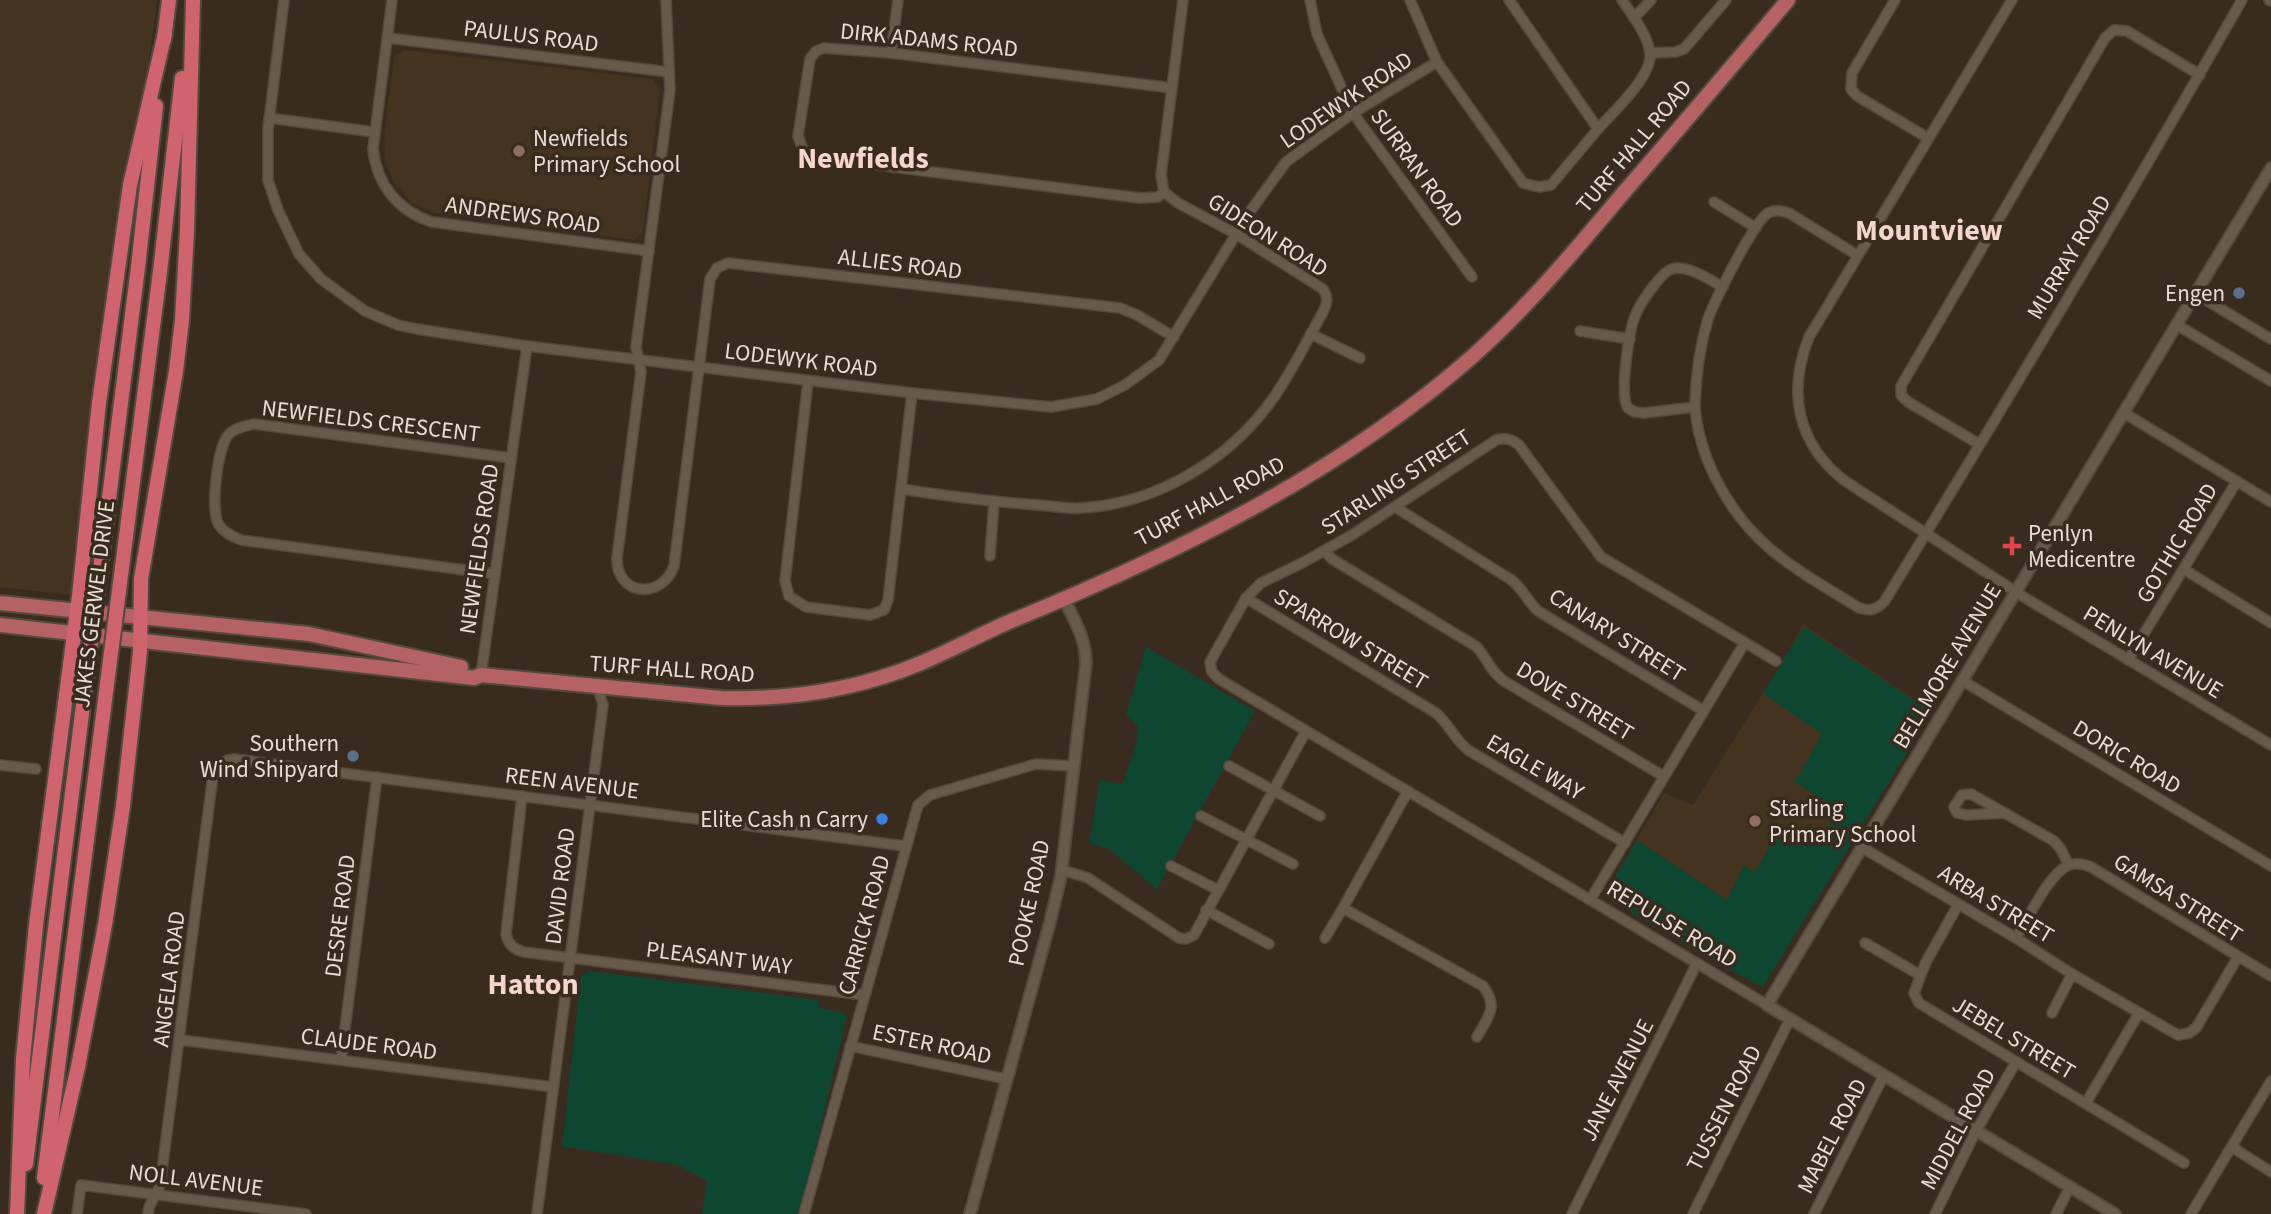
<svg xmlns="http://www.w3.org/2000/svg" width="2271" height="1214" font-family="'Source Sans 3',sans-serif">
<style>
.built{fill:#44331f}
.green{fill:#0e4631}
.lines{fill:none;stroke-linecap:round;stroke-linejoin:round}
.minor-casing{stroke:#53493d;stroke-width:12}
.tertiary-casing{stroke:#53493d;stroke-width:14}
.primary-casing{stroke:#53493d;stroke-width:18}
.trunk-casing{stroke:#53493d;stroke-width:18}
.minor{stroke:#675a4a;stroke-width:9}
.tertiary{stroke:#675a4a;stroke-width:10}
.primary{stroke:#b56265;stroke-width:14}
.trunk{stroke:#cf646e;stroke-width:14}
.trunk-bridge-casing{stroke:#53493d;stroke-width:18;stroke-linecap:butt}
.trunk-bridge{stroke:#cf646e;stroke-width:14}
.education-dot{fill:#8d6e63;stroke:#392c1e;stroke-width:2.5}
.service-dot{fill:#5c6f8a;stroke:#392c1e;stroke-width:2.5}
.health-dot{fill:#e0444e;stroke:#392c1e;stroke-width:2.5}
.shop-dot{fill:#3f7fe0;stroke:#392c1e;stroke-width:2.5}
.labels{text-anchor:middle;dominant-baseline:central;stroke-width:7;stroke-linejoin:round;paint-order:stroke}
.street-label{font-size:23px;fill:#e6ded5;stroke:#392c1e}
.poi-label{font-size:23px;fill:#e6ded5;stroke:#392c1e;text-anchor:start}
.district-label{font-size:30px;font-weight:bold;fill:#f6d5ca;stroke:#392c1e}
</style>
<rect width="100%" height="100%" fill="#392c1e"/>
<g class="built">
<polygon points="0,0 157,0 79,596 0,587"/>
<polygon points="405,50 653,79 660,88 643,232 634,240 434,213 411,202 394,183 386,164 384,137 394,57"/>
<polygon points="1803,624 1932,711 1762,987 1701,955 1604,895 1664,793 1693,805 1783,661"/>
</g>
<g class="green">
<polygon points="1804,627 1932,712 1763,987 1700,954 1604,896 1637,840 1727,900 1744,866 1755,872 1783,824 1817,846 1838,810 1795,782 1822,734 1763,693"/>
<path d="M1146,647L1255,711L1157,889L1109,849L1089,843L1100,779L1122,785C1126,773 1140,739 1138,728C1136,723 1131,718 1126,715Z"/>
<polygon points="589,971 819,1000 820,1008 845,1013 847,1016 800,1214 702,1214 707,1181 678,1165 562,1146 581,976"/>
</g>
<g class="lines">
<defs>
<g id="minor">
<polyline points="284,0 268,129 268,180 278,210 299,254 321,279 365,311 398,325 417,329 527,346 912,393 1051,407 1097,399 1125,385 1159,360 1249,213 1286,162 1353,113 1437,62"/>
<path d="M392,0L373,149C377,185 398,211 432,222L649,251"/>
<path d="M666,0L670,90L636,347L641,372L617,558C616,596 662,600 674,566L710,279L717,268L728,263L1120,308L1137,315L1174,337"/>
<polyline points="1310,0 1317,34 1353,113 1472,277"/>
<polyline points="1410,0 1437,62 1523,183 1539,187 1551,185 1598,129"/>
<path d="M1509,0L1598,129C1612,113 1653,76 1650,53C1648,35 1632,15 1622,0"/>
<polyline points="1895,0 1852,73 1851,89 1857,96 1928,138"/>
<path d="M2012,0L1809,337C1787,392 1797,444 1845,481L2027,599L2271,745"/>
<polyline points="2269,0 2271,1"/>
<polyline points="1634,18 1651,0"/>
<polyline points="388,38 669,72"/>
<polyline points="891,53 898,0"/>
<polyline points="1650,53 1675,52 1684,49 1726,0"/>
<polyline points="269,118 374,132"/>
<polyline points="1164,192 1158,197 1140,198 813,157 803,150 798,136 810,59 816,51 824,48 891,53 1172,88"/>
<polyline points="1714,202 1756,228"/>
<path d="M1857,255L1789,213C1782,211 1775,209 1768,213C1753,223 1715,300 1708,319C1700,346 1696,374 1695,403C1695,426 1705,458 1716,479C1750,547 1798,570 1859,608C1870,611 1876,610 1884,602C2006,403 2126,203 2242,0"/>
<polyline points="2196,294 2271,339"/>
<polyline points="2177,325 2271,381"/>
<polyline points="1580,331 1630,339"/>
<polyline points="1311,334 1360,358"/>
<polyline points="808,381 785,581 789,596 806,607 870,615 884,610 888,600 912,393"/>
<path d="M1695,407L1644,413L1635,412L1628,408C1619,395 1629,332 1635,316C1639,305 1661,272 1672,269C1686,264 1710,280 1723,287"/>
<polyline points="2124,413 2271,502"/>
<polyline points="1979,444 1908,402 1901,395 1901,386 2105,38 2114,30 2127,31 2200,75"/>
<path d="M901,489C947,496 993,502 1039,505C1053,506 1068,509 1081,508C1157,504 1231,459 1274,397C1292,371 1306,342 1322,314C1327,305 1329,298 1323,289L1236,234L1178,203L1164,192L1161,175L1183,0"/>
<path d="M1395,507L1510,579C1523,588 1527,601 1538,611L1704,711"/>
<path d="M1325,551L1332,559L1477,647C1487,659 1491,672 1504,681L1663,776"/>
<polyline points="990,556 994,502"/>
<polyline points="2185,570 2271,623"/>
<path d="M495,574L241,540C233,537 224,533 219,525C210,511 217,447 229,434C235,428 245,426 254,424L511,458"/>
<path d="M1246,598L1436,713C1449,724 1454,739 1468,750L1625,843"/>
<polyline points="2128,660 2237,481"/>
<polyline points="481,675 527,346"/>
<polyline points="1963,681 2271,866"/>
<polyline points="0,765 36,769"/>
<polyline points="1229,766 1320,816"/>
<path d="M1408,791L1343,908L1483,986C1499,1007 1488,1017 1477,1037"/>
<path d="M522,796L506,934C508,944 514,950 524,952L864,995"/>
<polyline points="2005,813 1966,815 1957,813 1954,807 1962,795 1971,794 2054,841 2060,848 2069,865"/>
<polyline points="1201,816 1293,864"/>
<polyline points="1863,848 2016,938 2072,974 2178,1035 2189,1033 2196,1028 2238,957"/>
<polyline points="1171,866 1218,890"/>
<polyline points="1062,870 1088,878 1179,938 1186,939 1194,935 1306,731"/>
<polyline points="1590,900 1744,644"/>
<polyline points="1958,905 1926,962 1914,993 1919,1003 2184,1163"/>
<polyline points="1206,910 1269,944"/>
<polyline points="1325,938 1343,908"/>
<path d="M2016,938C2028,919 2049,873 2069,865C2077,862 2084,864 2091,867L2271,976"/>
<polyline points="1865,943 1920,975"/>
<path d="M1767,1005L1219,679L1212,672L1210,662L1246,598L1261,583L1302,563L1352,535L1496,440C1505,437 1512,439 1519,445L1601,557L1776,661"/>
<polyline points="2052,1013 2072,974"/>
<polyline points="181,1040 553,1087"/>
<polyline points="850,1046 1006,1079"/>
<polyline points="341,1060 377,777"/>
<polyline points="2086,1103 2139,1013"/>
<polyline points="2232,1147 2271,1172"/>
<polyline points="77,1214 81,1185 306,1214"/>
<path d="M148,1214L149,1207L160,1186L213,775C216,765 224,760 234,759L905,846"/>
<polyline points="537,1214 603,705 598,688"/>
<polyline points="804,1214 918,805 930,795 1036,764 1074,766"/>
<polyline points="1572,1214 1697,963"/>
<polyline points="1693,1214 1790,1019"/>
<polyline points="1814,1214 1884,1075"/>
<polyline points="1935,1214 1976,1131 2016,1062"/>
<polyline points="2056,1214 2070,1187"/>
<polyline points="2191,1214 2271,1081"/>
</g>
<g id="tertiary">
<path d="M970,1214L1050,922L1061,876L1086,663C1086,639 1074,619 1064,599"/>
<polyline points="2115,1214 1767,1005 2271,168"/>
</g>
<g id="primary">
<polyline points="0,603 309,634 461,667"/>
<path d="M0,625L474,678L481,675L721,698C791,700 857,690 921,663C952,650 981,634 1011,621C1175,554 1339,474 1473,356C1529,306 1577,248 1625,191C1680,128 1734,64 1788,0"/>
</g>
<g id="trunk">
<polyline points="164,40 169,0"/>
<polyline points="138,267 156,106"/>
<polyline points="160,272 182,78"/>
<polyline points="26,1164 55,929"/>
<polyline points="44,1178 75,933"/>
<polyline points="17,1214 23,1059 36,925 79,596 99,403 130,185 165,33"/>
<polyline points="44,1214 78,1067 105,925 123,806 140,652 141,579 176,371 182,320 187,231 193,0"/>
</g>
</defs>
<use href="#minor" class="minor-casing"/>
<use href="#tertiary" class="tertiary-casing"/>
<use href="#primary" class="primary-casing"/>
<use href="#trunk" class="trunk-casing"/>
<use href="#minor" class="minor"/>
<use href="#tertiary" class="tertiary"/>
<use href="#primary" class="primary"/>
<use href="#trunk" class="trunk"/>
<defs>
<g id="trunk-bridge">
<polyline points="55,929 138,267"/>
<polyline points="75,933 160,272"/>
</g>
</defs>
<use href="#trunk-bridge" class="trunk-bridge-casing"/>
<use href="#trunk-bridge" class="trunk-bridge"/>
</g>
<g class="education-dot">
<circle cx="519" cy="151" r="7"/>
<circle cx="1755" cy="821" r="7"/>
</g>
<g class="service-dot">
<circle cx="2239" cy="293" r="7"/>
<circle cx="353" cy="756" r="7"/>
</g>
<path class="health-dot" d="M2008.5 535.5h7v7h7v7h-7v7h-7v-7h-7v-7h7z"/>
<circle class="shop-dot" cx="882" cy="819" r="7"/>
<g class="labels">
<g class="street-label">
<text transform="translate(531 36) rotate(7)">PAULUS ROAD</text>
<text transform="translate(929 40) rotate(6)">DIRK ADAMS ROAD</text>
<text transform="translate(1346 100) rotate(-34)">LODEWYK ROAD</text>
<text transform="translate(1634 146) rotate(-50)">TURF HALL ROAD</text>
<text transform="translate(1417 168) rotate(54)">SURRAN ROAD</text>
<text transform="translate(523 215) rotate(8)">ANDREWS ROAD</text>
<text transform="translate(1268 235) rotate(32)">GIDEON ROAD</text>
<text transform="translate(2069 257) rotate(-59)">MURRAY ROAD</text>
<text transform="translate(900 264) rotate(7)">ALLIES ROAD</text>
<text transform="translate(801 360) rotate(7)">LODEWYK ROAD</text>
<text transform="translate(371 421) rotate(7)">NEWFIELDS CRESCENT</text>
<text transform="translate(1396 482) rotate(-33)">STARLING STREET</text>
<text transform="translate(1210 501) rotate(-28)">TURF HALL ROAD</text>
<text transform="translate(2177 543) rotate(-59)">GOTHIC ROAD</text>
<text transform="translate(479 549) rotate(-82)">NEWFIELDS ROAD</text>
<text transform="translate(94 604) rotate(-83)">JAKES GERWEL DRIVE</text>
<text transform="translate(1617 635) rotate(32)">CANARY STREET</text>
<text transform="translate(1351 639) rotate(31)">SPARROW STREET</text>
<text transform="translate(2153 652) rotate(31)">PENLYN AVENUE</text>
<text transform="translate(1947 666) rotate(-59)">BELLMORE AVENUE</text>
<text transform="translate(672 669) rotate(4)">TURF HALL ROAD</text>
<text transform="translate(1575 701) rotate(31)">DOVE STREET</text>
<text transform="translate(2127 757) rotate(31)">DORIC ROAD</text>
<text transform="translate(1535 767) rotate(30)">EAGLE WAY</text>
<text transform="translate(572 783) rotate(7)">REEN AVENUE</text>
<text transform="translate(560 886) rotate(-83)">DAVID ROAD</text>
<text transform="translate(2178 898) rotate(32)">GAMSA STREET</text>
<text transform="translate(1029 903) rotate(-78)">POOKE ROAD</text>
<text transform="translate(1996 904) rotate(31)">ARBA STREET</text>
<text transform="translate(340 916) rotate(-83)">DESRE ROAD</text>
<text transform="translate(1672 924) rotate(31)">REPULSE ROAD</text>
<text transform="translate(864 925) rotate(-75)">CARRICK ROAD</text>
<text transform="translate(719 958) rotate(7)">PLEASANT WAY</text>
<text transform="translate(169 979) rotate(-83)">ANGELA ROAD</text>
<text transform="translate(2014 1038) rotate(31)">JEBEL STREET</text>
<text transform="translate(369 1044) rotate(7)">CLAUDE ROAD</text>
<text transform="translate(932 1044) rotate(12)">ESTER ROAD</text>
<text transform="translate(1617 1080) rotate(-63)">JANE AVENUE</text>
<text transform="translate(1724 1108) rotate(-63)">TUSSEN ROAD</text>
<text transform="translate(1958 1129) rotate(-62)">MIDDEL ROAD</text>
<text transform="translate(1832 1136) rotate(-63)">MABEL ROAD</text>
<text transform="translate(196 1180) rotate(7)">NOLL AVENUE</text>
</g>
<g class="poi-label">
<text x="533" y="138">Newfields<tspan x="533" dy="26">Primary School</tspan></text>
<text x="2225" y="293" text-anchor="end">Engen</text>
<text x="2028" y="533">Penlyn<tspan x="2028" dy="26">Medicentre</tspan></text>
<text x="339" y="743" text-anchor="end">Southern<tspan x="339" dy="26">Wind Shipyard</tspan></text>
<text x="1769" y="808">Starling<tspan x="1769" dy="26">Primary School</tspan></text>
<text x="868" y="819" text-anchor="end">Elite Cash n Carry</text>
</g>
<g class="district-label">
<text x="863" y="158">Newfields</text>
<text x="1929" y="230">Mountview</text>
<text x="533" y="984">Hatton</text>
</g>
</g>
</svg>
